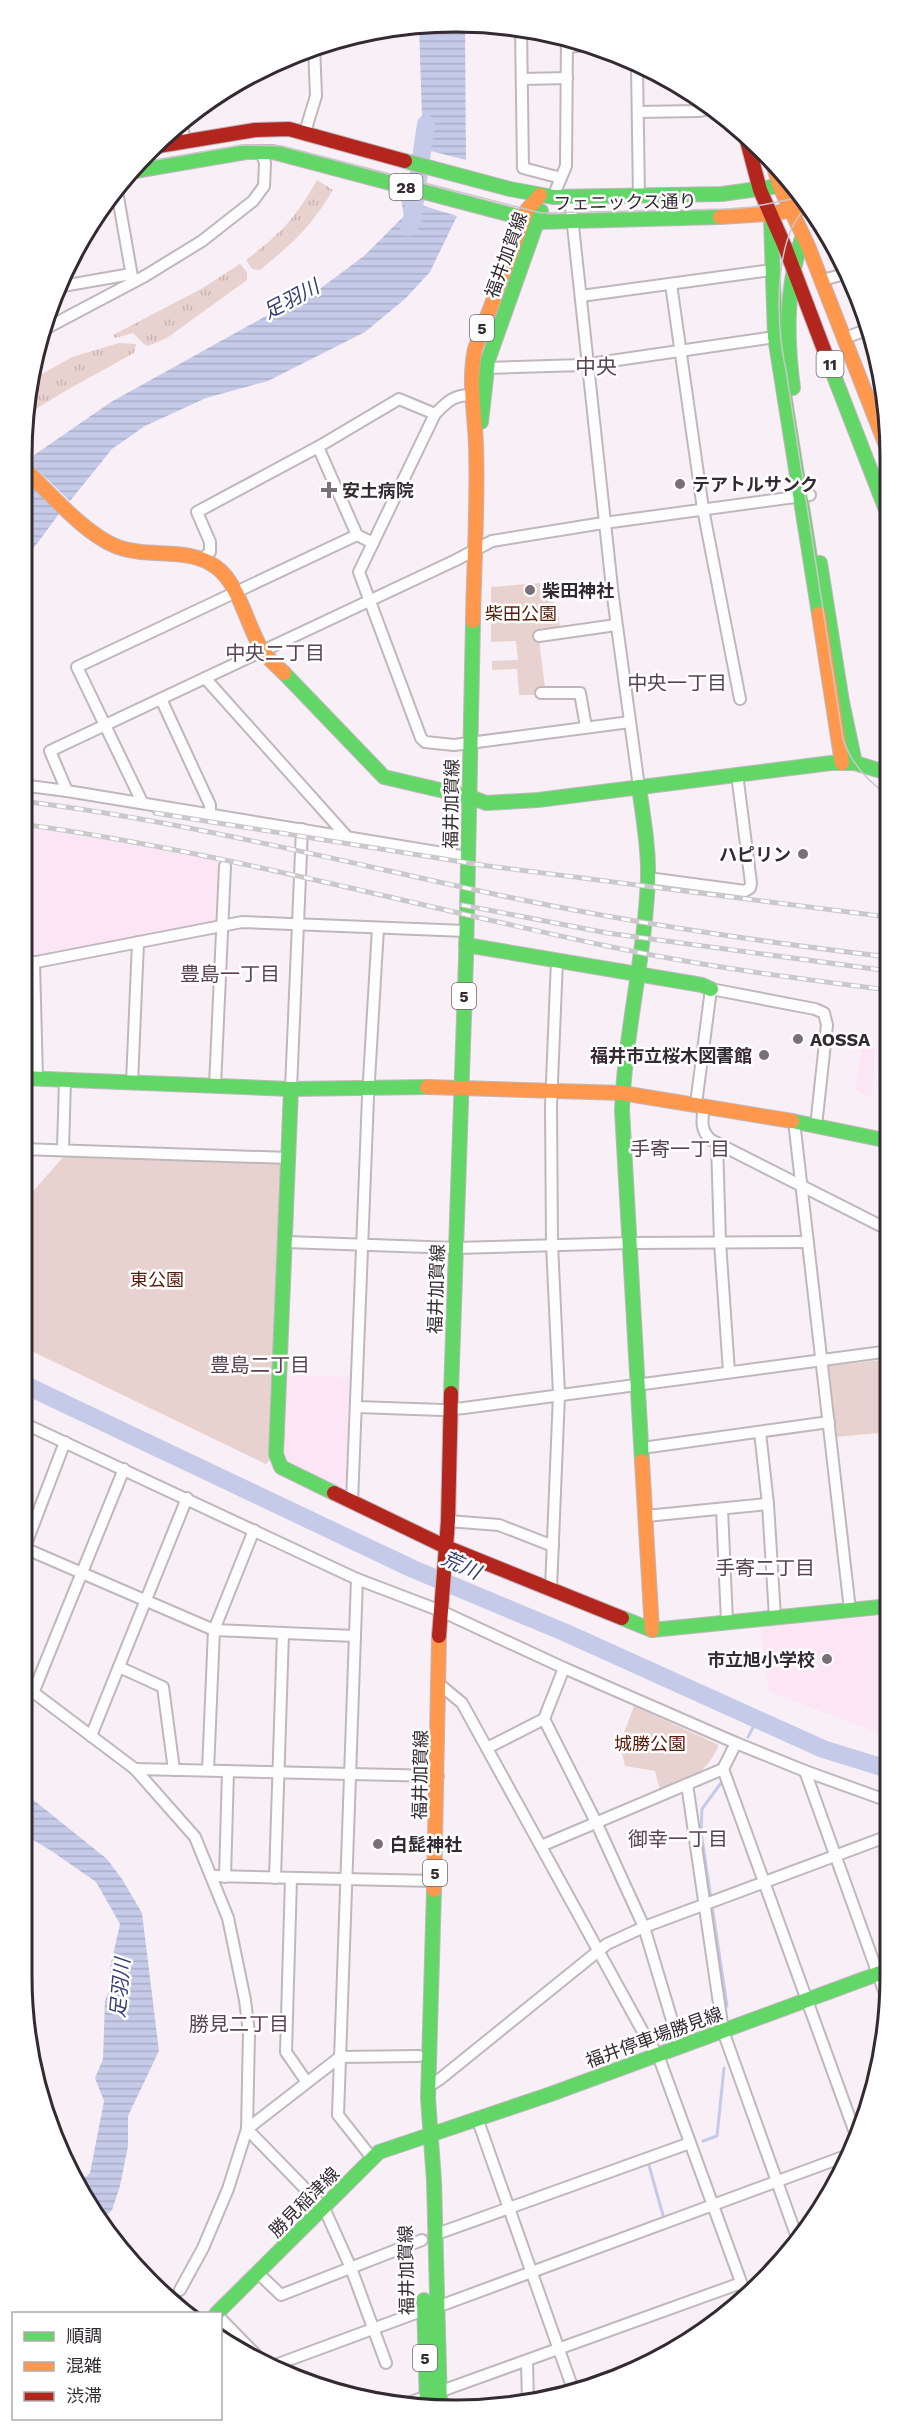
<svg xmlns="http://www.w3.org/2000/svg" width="912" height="2432" font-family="'Work Sans','Noto Sans JP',sans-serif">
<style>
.built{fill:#fce6f6}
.grass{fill:url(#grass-tufts)}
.park{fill:#e8d2cf}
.water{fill:url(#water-rules)}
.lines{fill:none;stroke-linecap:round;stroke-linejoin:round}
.stream{stroke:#c5cae8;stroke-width:3}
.river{stroke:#c5cae8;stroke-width:18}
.street-casing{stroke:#c0b7bd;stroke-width:14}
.fast-casing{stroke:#c0b7bd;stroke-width:16}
.slow-casing{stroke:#c0b7bd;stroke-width:16}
.jam-casing{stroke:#c0b7bd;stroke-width:16}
.street{stroke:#fefdfe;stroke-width:10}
.fast{stroke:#63d668;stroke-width:14}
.slow{stroke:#ff974d;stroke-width:14}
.jam{stroke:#b3261e;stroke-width:14}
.tram{stroke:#cac8ca;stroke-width:1.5}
.rail-casing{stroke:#cac8ca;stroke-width:5}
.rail{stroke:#fff;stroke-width:3;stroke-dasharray:9;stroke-linecap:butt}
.poi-dot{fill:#796f76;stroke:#fff;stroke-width:2}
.labels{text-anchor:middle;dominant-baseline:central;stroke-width:5;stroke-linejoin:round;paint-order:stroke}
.shield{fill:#fff;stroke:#716a6f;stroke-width:1.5}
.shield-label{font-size:16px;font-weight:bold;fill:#342a31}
.street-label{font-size:18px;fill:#342a31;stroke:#fff}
.poi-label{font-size:18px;font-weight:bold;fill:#342a31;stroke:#fff;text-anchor:start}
.park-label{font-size:18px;fill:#561c0a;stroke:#fff}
.water-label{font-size:20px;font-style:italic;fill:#343c71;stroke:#fff}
.neighbourhood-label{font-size:20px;fill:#594353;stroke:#fff}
.quarter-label{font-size:21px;fill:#594353;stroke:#fff}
.rim{fill:none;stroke:#342a31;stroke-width:3}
</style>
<defs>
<pattern id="grass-tufts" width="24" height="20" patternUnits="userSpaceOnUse" patternTransform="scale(1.5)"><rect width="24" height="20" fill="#e8d2cf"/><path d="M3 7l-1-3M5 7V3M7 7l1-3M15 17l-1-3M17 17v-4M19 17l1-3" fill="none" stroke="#c8b4b2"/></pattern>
<pattern id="water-rules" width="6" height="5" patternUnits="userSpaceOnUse" patternTransform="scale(1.5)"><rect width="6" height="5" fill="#c5cae8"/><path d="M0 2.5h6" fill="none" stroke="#aaaec7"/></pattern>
</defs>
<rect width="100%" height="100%" fill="#f9f0f7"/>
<g class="built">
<polygon points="21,827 121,842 219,861 217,917 213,922 21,959"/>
<polygon points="867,1047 875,1048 872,1094 876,1098 864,1095 857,1090 856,1087 861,1050"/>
<polygon points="286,1375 352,1377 348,1484 341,1488 286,1459 283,1455"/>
<polygon points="890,1615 890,1737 769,1692 760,1627"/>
</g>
<g class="grass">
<path d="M317,180L333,190C310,228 294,242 260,270L252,269L246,260C281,233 295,219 317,180Z"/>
<polygon points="240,264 247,272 247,280 167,338 148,346 144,344 133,333 115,338 113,335 201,289"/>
<polygon points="119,343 136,344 134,353 67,390 26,415 31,380 72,357"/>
</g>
<g class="park">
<polygon points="540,583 542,593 552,593 555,613 558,613 561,637 539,640 546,695 519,695 517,669 492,670 492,661 518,660 516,641 491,642 491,587"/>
<polygon points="65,1155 279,1162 283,1168 272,1458 266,1464 21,1346 21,1205"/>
<polygon points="890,1359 890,1432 836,1437 829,1366"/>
<path d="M634,1706L719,1745C705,1775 691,1780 660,1790L655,1771L625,1766L620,1744Z"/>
</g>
<g class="water">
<polygon points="465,23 466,160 423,149 419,24"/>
<polygon points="401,199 457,216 430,272 405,299 365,332 268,381 206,398 145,426 112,449 70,501 27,460 111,402 266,316 302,302 364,256 404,216"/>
<polygon points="21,471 62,510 21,565"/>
<polygon points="21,1790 107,1859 122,1879 142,1913 159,2051 128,2116 128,2146 120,2186 112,2210 100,2222 76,2186 90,2173 104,2101 95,2078 103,2059 105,2001 110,1988 110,1968 120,1924 96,1882 50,1850 21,1833"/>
</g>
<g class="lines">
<g class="stream">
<polyline points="748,1737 757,1720"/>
<polyline points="721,1783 702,1809 701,1832 727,2006"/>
<polyline points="703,2141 717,2136 724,2068"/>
<polyline points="648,2162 663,2215"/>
</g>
<g class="river">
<polyline points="409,227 412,221 426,124"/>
<polyline points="21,1383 413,1569 564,1632 823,1749 891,1770"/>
</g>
<defs>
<g id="street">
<polyline points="521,28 523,168 561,178"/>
<polyline points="567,47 588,45"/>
<polyline points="637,67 639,197"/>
<polyline points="523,79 567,78"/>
<polyline points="638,112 699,111 714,108"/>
<polyline points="182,120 184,142"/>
<polyline points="305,132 316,96 314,45"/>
<polyline points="116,186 133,282"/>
<polyline points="553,197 566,166 567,36"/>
<polyline points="570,198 613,597 639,787"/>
<polyline points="822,280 849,273"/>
<polyline points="671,284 703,509 740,699"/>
<polyline points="57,287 131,274"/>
<polyline points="581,296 771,270"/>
<polyline points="41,331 145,276 202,241 253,201 264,186 265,163 261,151"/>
<polyline points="845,338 866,330"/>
<polyline points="486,368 583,365 775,337"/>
<path d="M471,395C453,395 447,402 435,414L359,572L421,738L425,742L454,745L630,722"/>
<polyline points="870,404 887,399"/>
<polyline points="318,447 357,535 373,543"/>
<polyline points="203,558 210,552 210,542 197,512 318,447 399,399 435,414"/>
<polyline points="539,636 616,625"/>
<polyline points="205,678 349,839"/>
<polyline points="541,693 580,693 586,727"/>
<polyline points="161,699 210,805 210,815"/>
<polyline points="21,785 67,791"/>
<polyline points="142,802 77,667 357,535"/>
<polyline points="461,856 67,791 50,751 456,560 492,541 597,524 810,495"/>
<polyline points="648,878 745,891 750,888 751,883 737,774"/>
<polyline points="34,962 37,1079"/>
<polyline points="21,965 242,922 466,931"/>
<polyline points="132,1083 138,942"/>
<polyline points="215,1086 225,866"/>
<polyline points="291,1089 302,829"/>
<polyline points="696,1104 711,989 815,1009 824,1013 827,1025 816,1126"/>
<path d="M704,1106C702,1120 700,1130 711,1140L889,1230"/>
<polyline points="794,1121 850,1610"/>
<polyline points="717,1143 720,1242 729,1372"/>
<polyline points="21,1149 289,1158"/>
<polyline points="63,1149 65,1080"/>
<polyline points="286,1242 456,1248 631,1243 808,1242"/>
<polyline points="357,1407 442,1410 464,1408 890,1351"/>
<polyline points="21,1422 357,1579 441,1611 564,1668 736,1743 805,1771 891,1802"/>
<polyline points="760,1432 768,1504 775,1617"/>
<polyline points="642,1448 829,1422"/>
<polyline points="352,1502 368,1097 378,928"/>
<polyline points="722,1509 727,1622"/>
<polyline points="646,1516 768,1504"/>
<polyline points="448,1521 499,1525 553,1546"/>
<polyline points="24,1548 214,1630 355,1636"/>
<polyline points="21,1557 65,1442"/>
<polyline points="357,1579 338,2115 372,2158"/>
<polyline points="551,1589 559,1394 552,1244 551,1106 557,960"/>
<polyline points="119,1667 163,1687 174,1770"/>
<polyline points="21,1683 135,1769 195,1837 228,1918 245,2000 249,2033 247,2129 228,2189 203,2248 180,2290"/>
<polyline points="439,1684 462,1703 648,2041 658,2055 745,2293"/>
<polyline points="33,1693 124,1469"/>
<polyline points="544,1719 596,1822 644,1927 680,2047"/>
<polyline points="91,1736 187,1498"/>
<polyline points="487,1748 544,1719 564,1668"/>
<polyline points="135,1769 438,1776"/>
<polyline points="723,1769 857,2138"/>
<polyline points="208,1770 214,1630 254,1530"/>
<polyline points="805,1771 888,2002"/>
<polyline points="687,1784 723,2031 799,2243"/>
<polyline points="541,1846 723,1769 736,1743"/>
<polyline points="212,1876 435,1881"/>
<polyline points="225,1877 228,1771"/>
<polyline points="275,1878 283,1633"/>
<polyline points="291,1878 286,2052 306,2081"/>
<polyline points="429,2086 440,2079 607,1944 644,1927 891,1835"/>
<polyline points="477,2118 574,2392"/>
<polyline points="247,2129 324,2208 351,2268 386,2363"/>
<polyline points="247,2129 340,2057 419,2056"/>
<polyline points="434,2235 690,2143"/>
<polyline points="258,2273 281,2295 422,2240"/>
<polyline points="437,2307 851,2154"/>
<polyline points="220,2318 266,2365"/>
<polyline points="527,2361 528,2403"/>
<polyline points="270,2367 424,2310"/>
<polyline points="397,2407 741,2283"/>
</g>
<g id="fast">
<polyline points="405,161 510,189 553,197 722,194 793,184"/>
<polyline points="129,172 246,152 273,152 538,222 720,217"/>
<polyline points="771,219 775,337 819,614"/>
<polyline points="829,363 888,515"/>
<path d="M793,388C786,335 786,286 803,235"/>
<polyline points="481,422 488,360 541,211"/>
<polyline points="820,563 842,702 855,763"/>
<polyline points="284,673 384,777 470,797 486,803 538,800 831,763 855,763 888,773"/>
<path d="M639,787C643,817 649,848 648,878C645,956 625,1032 622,1110L642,1461"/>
<polyline points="466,945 702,985 711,989"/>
<polyline points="21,1078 291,1089 427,1087"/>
<polyline points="291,1089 276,1454 281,1467 334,1493"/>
<polyline points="792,1121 889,1141"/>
<polyline points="451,1393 466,959 473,621"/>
<polyline points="622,1618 652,1630 890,1606"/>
<polyline points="434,1890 428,2098 434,2181 440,2406"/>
<polyline points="424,2300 427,2406"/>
<polyline points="216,2314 379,2152 551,2094 891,1969"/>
</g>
<g id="slow">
<polyline points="772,160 780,187 808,246 887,448"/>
<polyline points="720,217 769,214 809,207"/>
<path d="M21,465C47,490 85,535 118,547C151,559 187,546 216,567C239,583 247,626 262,650C268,659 277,666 284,673"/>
<polyline points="819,614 842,763"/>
<path d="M473,621C474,563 478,504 476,446C475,413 468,382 475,349L527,210L540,195"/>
<polyline points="427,1087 622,1093 792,1121"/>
<polyline points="642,1461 652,1630"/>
<polyline points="434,1890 439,1636"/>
</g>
<g id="jam">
<polyline points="746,137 760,190 785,247 829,363"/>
<polyline points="152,147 255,130 289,129 405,161"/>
<polyline points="334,1493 446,1547 622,1618"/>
<polyline points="439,1636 448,1521 451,1393"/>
</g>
</defs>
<use href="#street" class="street-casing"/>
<use href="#fast" class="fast-casing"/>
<use href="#slow" class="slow-casing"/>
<use href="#jam" class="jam-casing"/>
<use href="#street" class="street"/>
<use href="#fast" class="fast"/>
<use href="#slow" class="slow"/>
<use href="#jam" class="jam"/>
<g class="tram">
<polyline points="138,163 242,145 282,146 541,213 726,209 752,207 802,197"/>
<path d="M808,206C772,236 776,328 786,370L843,739C851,763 867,781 888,795"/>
</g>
<defs>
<g id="rail">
<path d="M21,801C187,821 350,864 513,898C638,924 762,942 889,957"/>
<polyline points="155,813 488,866 888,917"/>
<path d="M21,824C219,851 411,905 607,946C700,966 794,978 889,990"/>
<polyline points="462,905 607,933 889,971"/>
</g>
</defs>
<use href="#rail" class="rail-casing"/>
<use href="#rail" class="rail"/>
</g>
<g class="poi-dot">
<circle cx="680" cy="484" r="6"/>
<path d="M326 481h6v6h6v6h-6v6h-6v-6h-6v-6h6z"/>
<circle cx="530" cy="590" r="6"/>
<circle cx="803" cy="854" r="6"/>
<circle cx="798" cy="1039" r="6"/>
<circle cx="764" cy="1055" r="6"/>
<circle cx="827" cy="1659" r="6"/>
<circle cx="378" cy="1844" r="6"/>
</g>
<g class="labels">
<g class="shield">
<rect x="389.5" y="174" width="33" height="26" rx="4.5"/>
<rect x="470" y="315" width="24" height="26" rx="4.5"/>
<rect x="816.5" y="351" width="27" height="26" rx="4.5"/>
<rect x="452" y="983" width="24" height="26" rx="4.5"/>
<rect x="423" y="1860" width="24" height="26" rx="4.5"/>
<rect x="413" y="2345" width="24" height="26" rx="4.5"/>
</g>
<g class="shield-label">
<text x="406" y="187">28</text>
<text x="482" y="328">5</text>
<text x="830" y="364">11</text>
<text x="464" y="996">5</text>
<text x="435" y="1873">5</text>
<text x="425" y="2358">5</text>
</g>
<g class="street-label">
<text transform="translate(625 202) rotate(-1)">フェニックス通り</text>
<text transform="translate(506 255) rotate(-70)">福井加賀線</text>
<text transform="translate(451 804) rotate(-89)">福井加賀線</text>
<text transform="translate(436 1289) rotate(-88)">福井加賀線</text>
<text transform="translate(420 1775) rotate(-89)">福井加賀線</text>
<text transform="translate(654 2037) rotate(-20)">福井停車場勝見線</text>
<text transform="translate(304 2202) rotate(-45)">勝見稲津線</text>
<text transform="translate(406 2270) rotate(-91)">福井加賀線</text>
</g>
<g class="poi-label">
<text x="692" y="484">テアトルサンク</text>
<text x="342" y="490">安土病院</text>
<text x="542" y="590">柴田神社</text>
<text x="791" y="854" text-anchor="end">ハピリン</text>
<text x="810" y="1039">AOSSA</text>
<text x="752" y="1055" text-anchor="end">福井市立桜木図書館</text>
<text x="815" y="1659" text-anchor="end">市立旭小学校</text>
<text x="390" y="1844">白髭神社</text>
</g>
<g class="park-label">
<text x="521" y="613">柴田公園</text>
<text x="157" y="1279">東公園</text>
<text x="650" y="1743">城勝公園</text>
</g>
<g class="water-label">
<text transform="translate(291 299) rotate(-28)">足羽川</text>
<text transform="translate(461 1565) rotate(24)">荒川</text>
<text transform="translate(120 1988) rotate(-85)">足羽川</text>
</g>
<g class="neighbourhood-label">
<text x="275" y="653">中央二丁目</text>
<text x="677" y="683">中央一丁目</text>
<text x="230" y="974">豊島一丁目</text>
<text x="680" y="1149">手寄一丁目</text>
<text x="260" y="1365">豊島二丁目</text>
<text x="765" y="1568">手寄二丁目</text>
<text x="678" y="1839">御幸一丁目</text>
<text x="239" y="2024">勝見二丁目</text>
</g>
<g class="quarter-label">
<text x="596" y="366">中央</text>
</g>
</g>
<path d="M0 0H912V2432H0ZM456 32H456A424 424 0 0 1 880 456V1976A424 424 0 0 1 456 2400H456A424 424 0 0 1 32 1976V456A424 424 0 0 1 456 32Z" fill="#fff" fill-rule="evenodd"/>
<path class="rim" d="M456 32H456A424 424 0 0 1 880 456V1976A424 424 0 0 1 456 2400H456A424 424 0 0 1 32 1976V456A424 424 0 0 1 456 32Z"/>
<rect x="12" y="2312" width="210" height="108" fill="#ffffff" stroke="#aeaaad" stroke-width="1.5"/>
<rect x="24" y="2332" width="30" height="9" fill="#63d668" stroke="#aeaaad" stroke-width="1.5"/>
<text x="66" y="2342" font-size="18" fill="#342a31">順調</text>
<rect x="24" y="2362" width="30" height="9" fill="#ff974d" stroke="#aeaaad" stroke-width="1.5"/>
<text x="66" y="2372" font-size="18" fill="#342a31">混雑</text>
<rect x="24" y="2392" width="30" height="9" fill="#b3261e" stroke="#aeaaad" stroke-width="1.5"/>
<text x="66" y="2402" font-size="18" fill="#342a31">渋滞</text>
</svg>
